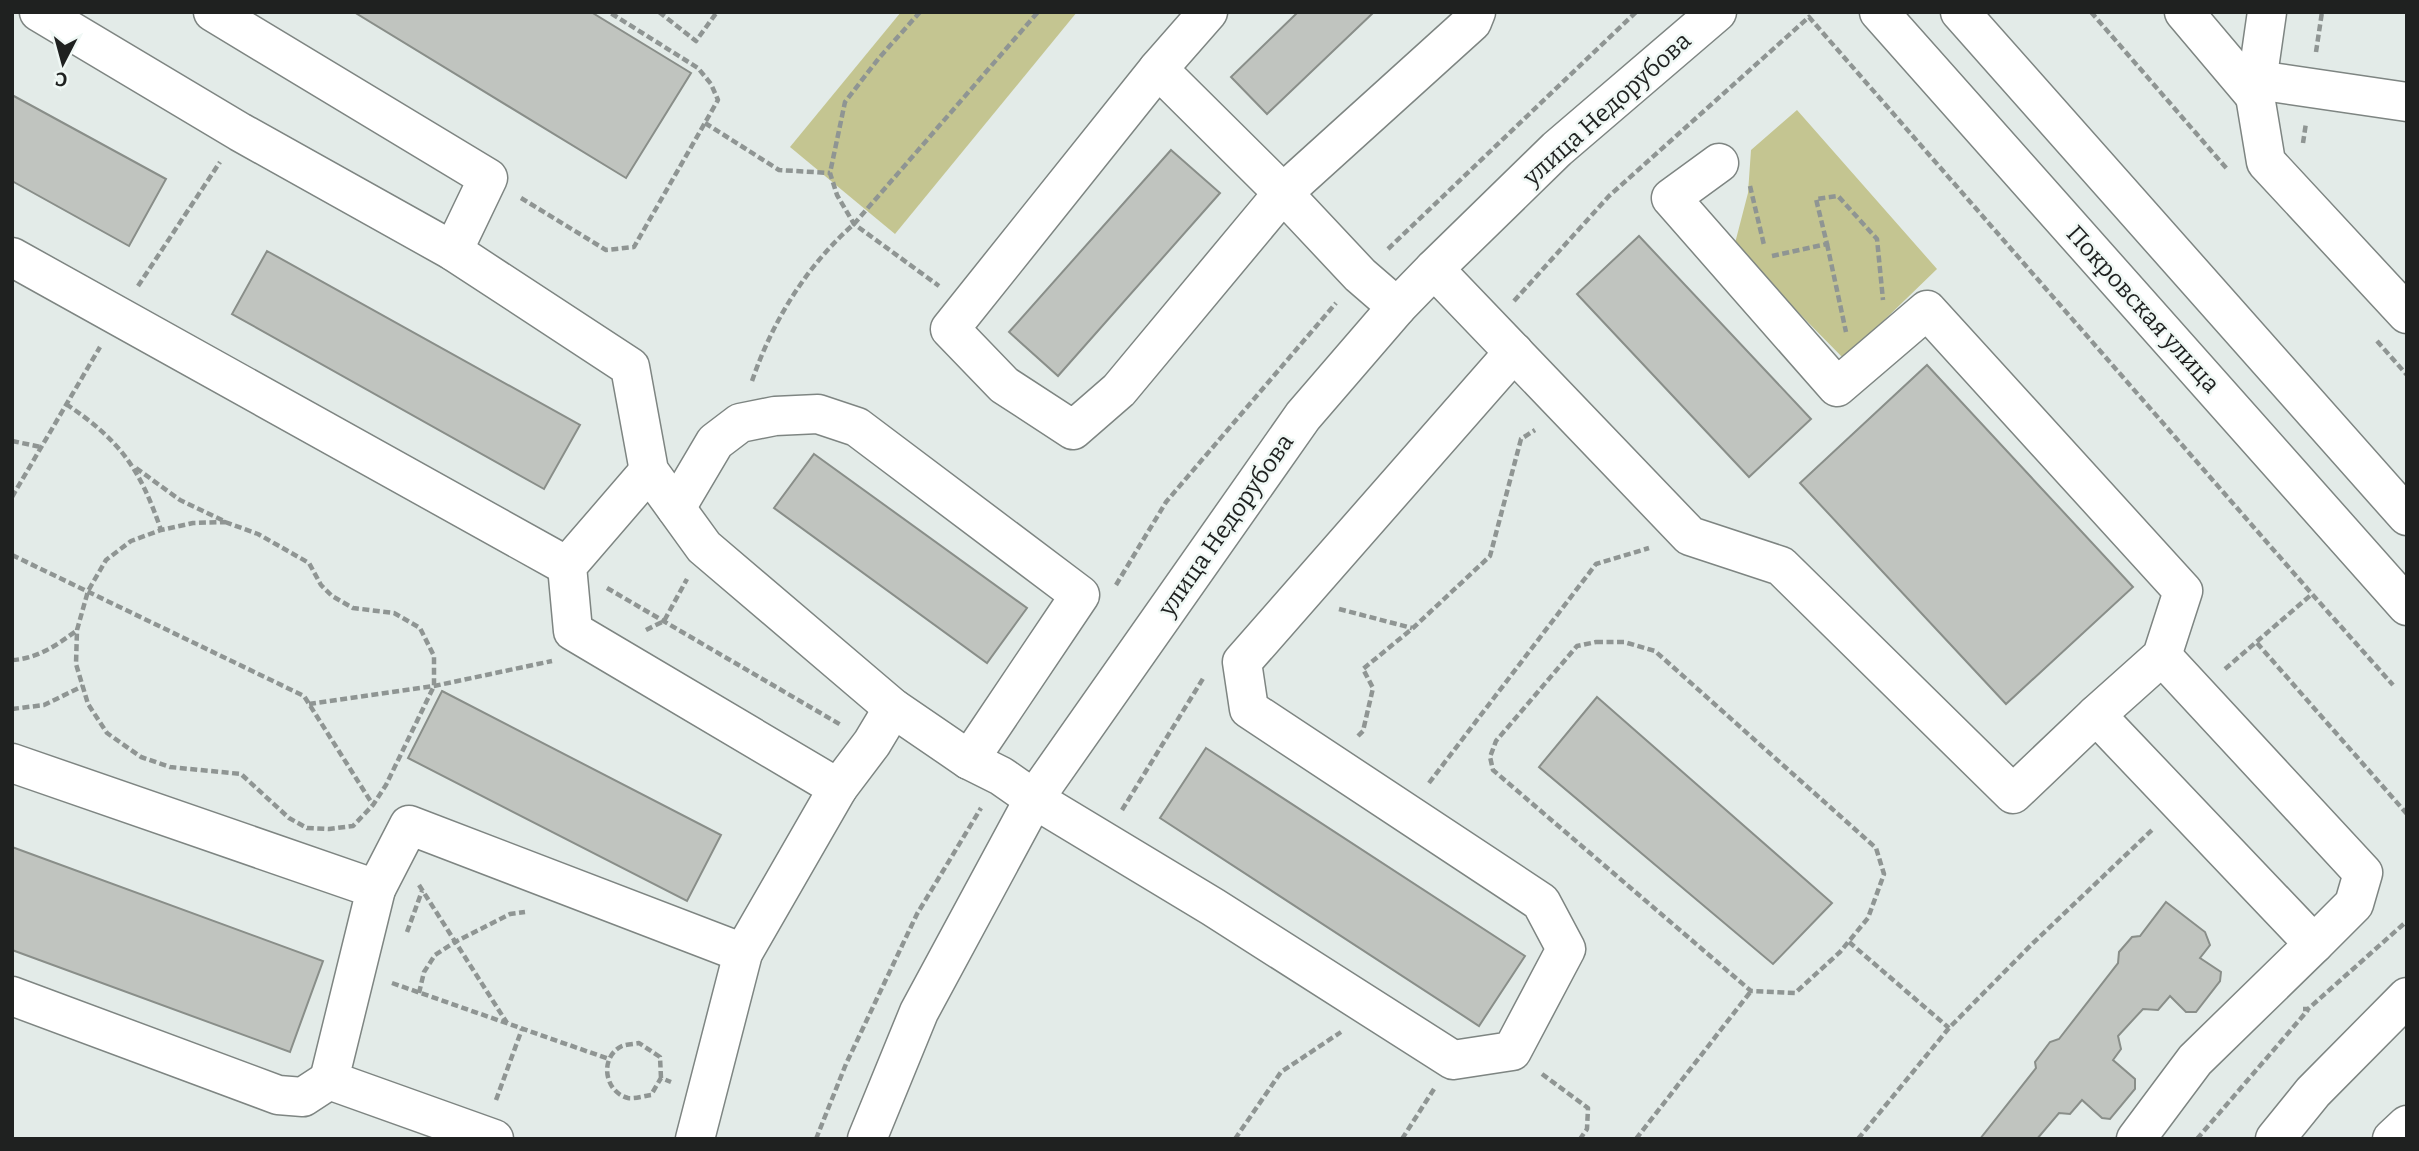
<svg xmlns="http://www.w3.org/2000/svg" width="2419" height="1151" font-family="Bitter,serif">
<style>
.green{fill:#c4c591}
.building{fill:#c0c4bf;stroke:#898e89;stroke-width:2}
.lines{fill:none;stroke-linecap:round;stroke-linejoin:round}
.minor-casing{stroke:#7e8582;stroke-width:41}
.major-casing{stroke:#7e8582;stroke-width:41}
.path{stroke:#8f9593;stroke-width:4.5;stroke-dasharray:7 3.5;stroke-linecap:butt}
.minor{stroke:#fff;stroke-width:38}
.major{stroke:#fff;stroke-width:38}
.labels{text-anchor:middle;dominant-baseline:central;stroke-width:5;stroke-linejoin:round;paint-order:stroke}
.street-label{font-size:24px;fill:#1f2120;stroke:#f0f8f5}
</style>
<rect width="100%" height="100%" fill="#e3ebe8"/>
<g class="green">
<polygon points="901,12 1077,12 895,234 790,147"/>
<polygon points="1797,110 1937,269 1844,359 1734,247 1748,193 1751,150"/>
</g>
<g class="building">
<polygon points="354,12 591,12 691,73 626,178"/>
<polygon points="1298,12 1374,12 1267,114 1231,77"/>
<polygon points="12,95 166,179 129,246 12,181"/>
<polygon points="1171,150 1220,193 1058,376 1009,332"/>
<polygon points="1639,236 1811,419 1749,477 1577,294"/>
<polygon points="267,251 580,425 544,489 232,314"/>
<polygon points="1927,365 2133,587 2006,704 1800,483"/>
<polygon points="814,454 1027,608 987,663 774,508"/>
<polygon points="442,691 721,835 687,901 408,758"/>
<polygon points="1597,697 1832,903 1773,964 1539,767"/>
<polygon points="1206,748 1525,956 1479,1026 1160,818"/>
<polygon points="12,847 323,961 290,1052 12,950"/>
<polygon points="2166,902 2205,932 2210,945 2200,958 2221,972 2220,981 2196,1012 2186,1012 2170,996 2158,1010 2143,1009 2118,1036 2121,1049 2113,1060 2135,1079 2135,1089 2110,1119 2102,1118 2082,1100 2070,1114 2059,1113 2037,1139 1980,1139 2036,1068 2035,1062 2050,1042 2059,1039 2118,963 2119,952 2132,937 2140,936"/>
</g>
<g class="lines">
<defs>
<g id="minor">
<polyline points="39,12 240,132 453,251 630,367 649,471 704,547 893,708 969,760 1001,776 1034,799 1213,907 1453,1060 1512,1051 1566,949 1541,902 1249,709 1242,662 1514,352"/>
<polyline points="213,12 488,178 453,251"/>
<polyline points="1208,12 1158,69 1283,193 1360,275 1397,307"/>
<polyline points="2184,12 2255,96"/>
<polyline points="2267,12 2255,96 2266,162 2407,314"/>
<polyline points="1158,69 950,329 1004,385 1073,430 1119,390 1283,193 1472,22 1476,12"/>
<polyline points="2257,80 2407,102"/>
<polyline points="1719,163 1671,198 1837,387 1927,310 2183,591 2162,656 2096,715"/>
<polyline points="12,257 567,566"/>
<polyline points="1434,269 1690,536 1781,566 2013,794 2096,715 2314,944 2195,1060 2136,1139"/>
<polyline points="649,471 567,566 573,631 838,788 872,743 893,708"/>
<polyline points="676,508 715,442 740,423 775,416 818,414 857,427 1080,595 969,760"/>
<polyline points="2162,656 2363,873 2354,904 2314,944"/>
<polyline points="12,763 376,889 329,1080 494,1139"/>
<polyline points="376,889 409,825 743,953"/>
<polyline points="12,996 278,1095 303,1097 329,1080"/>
<polyline points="695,1139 743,953 838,788"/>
<polyline points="867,1139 919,1012 1034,799 1303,416 1397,307 1434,269 1557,149 1717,12"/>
<polyline points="2275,1139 2313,1092 2407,997"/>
<polyline points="2392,1139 2407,1125"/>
</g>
<g id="major">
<polyline points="1879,12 2407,606"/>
<polyline points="1960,12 2407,516"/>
</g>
</defs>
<use href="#minor" class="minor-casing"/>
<use href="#major" class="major-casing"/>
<g class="path">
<polyline points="659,12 696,41 717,12"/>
<polyline points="920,12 879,58 845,102 830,173 837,195 854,224 939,286"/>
<polyline points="2091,12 2227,169"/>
<polyline points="2316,52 2322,12"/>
<polyline points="705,123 779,170 830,173"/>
<polyline points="2303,143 2306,123"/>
<polyline points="1750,186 1764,245"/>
<polyline points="521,198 606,250 634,247 718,100 711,84 698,68 609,12"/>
<polyline points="1827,244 1846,332"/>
<polyline points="1388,249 1636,12"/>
<polyline points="1772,256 1827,244 1816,199 1838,196 1877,239 1883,300"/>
<polyline points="138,286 220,162"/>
<polyline points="1514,301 1609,196 1809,17 2312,594"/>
<polyline points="2377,341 2407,375"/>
<path d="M752,381C772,322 807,265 854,224L1038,12"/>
<path d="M66,404C121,441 140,469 161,530"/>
<polyline points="12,441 41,447"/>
<polyline points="136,468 180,500 224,521"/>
<polyline points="12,497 100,347"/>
<polygon points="225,522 258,534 309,563 321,585 332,596 353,608 394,613 420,628 434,656 434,686 386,785 373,805 353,826 329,829 307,828 289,818 241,774 170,767 141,757 107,733 88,704 76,664 77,630 88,591 106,560 131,541 161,530 193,523"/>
<polyline points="12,555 304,696 373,805"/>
<polyline points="1116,585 1166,502 1336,303"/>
<polyline points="607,588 841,725"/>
<polyline points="1339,609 1412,628"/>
<polyline points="646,630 664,621 687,579"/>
<polygon points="1596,642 1624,642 1655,651 1876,848 1884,874 1868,918 1840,952 1795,993 1751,991 1493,770 1490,757 1496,741 1577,646"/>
<polyline points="2257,643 2407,814"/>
<path d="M12,660C37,659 57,645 76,631"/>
<polyline points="2225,669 2312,594 2393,685"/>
<polyline points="309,704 434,686 552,661"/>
<polyline points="12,709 44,705 83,686"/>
<polyline points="1358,736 1363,731 1373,688 1363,669 1413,628 1490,556 1521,439 1535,430"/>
<polyline points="1429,783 1596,564 1649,548"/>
<polyline points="1122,810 1204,677"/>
<polyline points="419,885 507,1023"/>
<polyline points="407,932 422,891"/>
<polyline points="1849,942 1949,1028"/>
<polyline points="392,983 609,1059"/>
<polyline points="419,993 424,972 435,955 455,942 510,914 525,912"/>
<polyline points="2303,1009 2308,1009 2407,921"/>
<polyline points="1542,1074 1588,1108 1587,1129 1580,1139"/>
<path d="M661,1078L660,1057L639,1043C635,1044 627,1044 622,1046C599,1057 604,1092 628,1098C635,1099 644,1096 651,1095L661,1078L671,1082"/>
<polyline points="496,1100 522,1029"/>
<polyline points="816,1139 846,1064 917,914 981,808"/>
<polyline points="1235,1139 1281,1072 1341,1032"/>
<polyline points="1402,1139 1434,1089"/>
<polyline points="1636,1139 1751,991"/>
<polyline points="1858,1139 1949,1028 2031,945 2154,828"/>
<polyline points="2197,1139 2308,1010"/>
</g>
<use href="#minor" class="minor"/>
<use href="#major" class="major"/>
</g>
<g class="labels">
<g class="street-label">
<text transform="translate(1607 109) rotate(-42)">улица Недорубова</text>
<text transform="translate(2143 309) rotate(48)">Покровская улица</text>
<text transform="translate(1226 525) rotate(-55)">улица Недорубова</text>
</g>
</g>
<rect width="2419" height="1151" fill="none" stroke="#1f2120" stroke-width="28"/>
<g transform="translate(63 63) rotate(186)" stroke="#f0f8f5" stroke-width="5" paint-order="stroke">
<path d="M0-5L12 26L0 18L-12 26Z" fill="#1f2120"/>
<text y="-10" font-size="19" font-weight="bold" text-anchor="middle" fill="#1f2120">С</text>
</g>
</svg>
